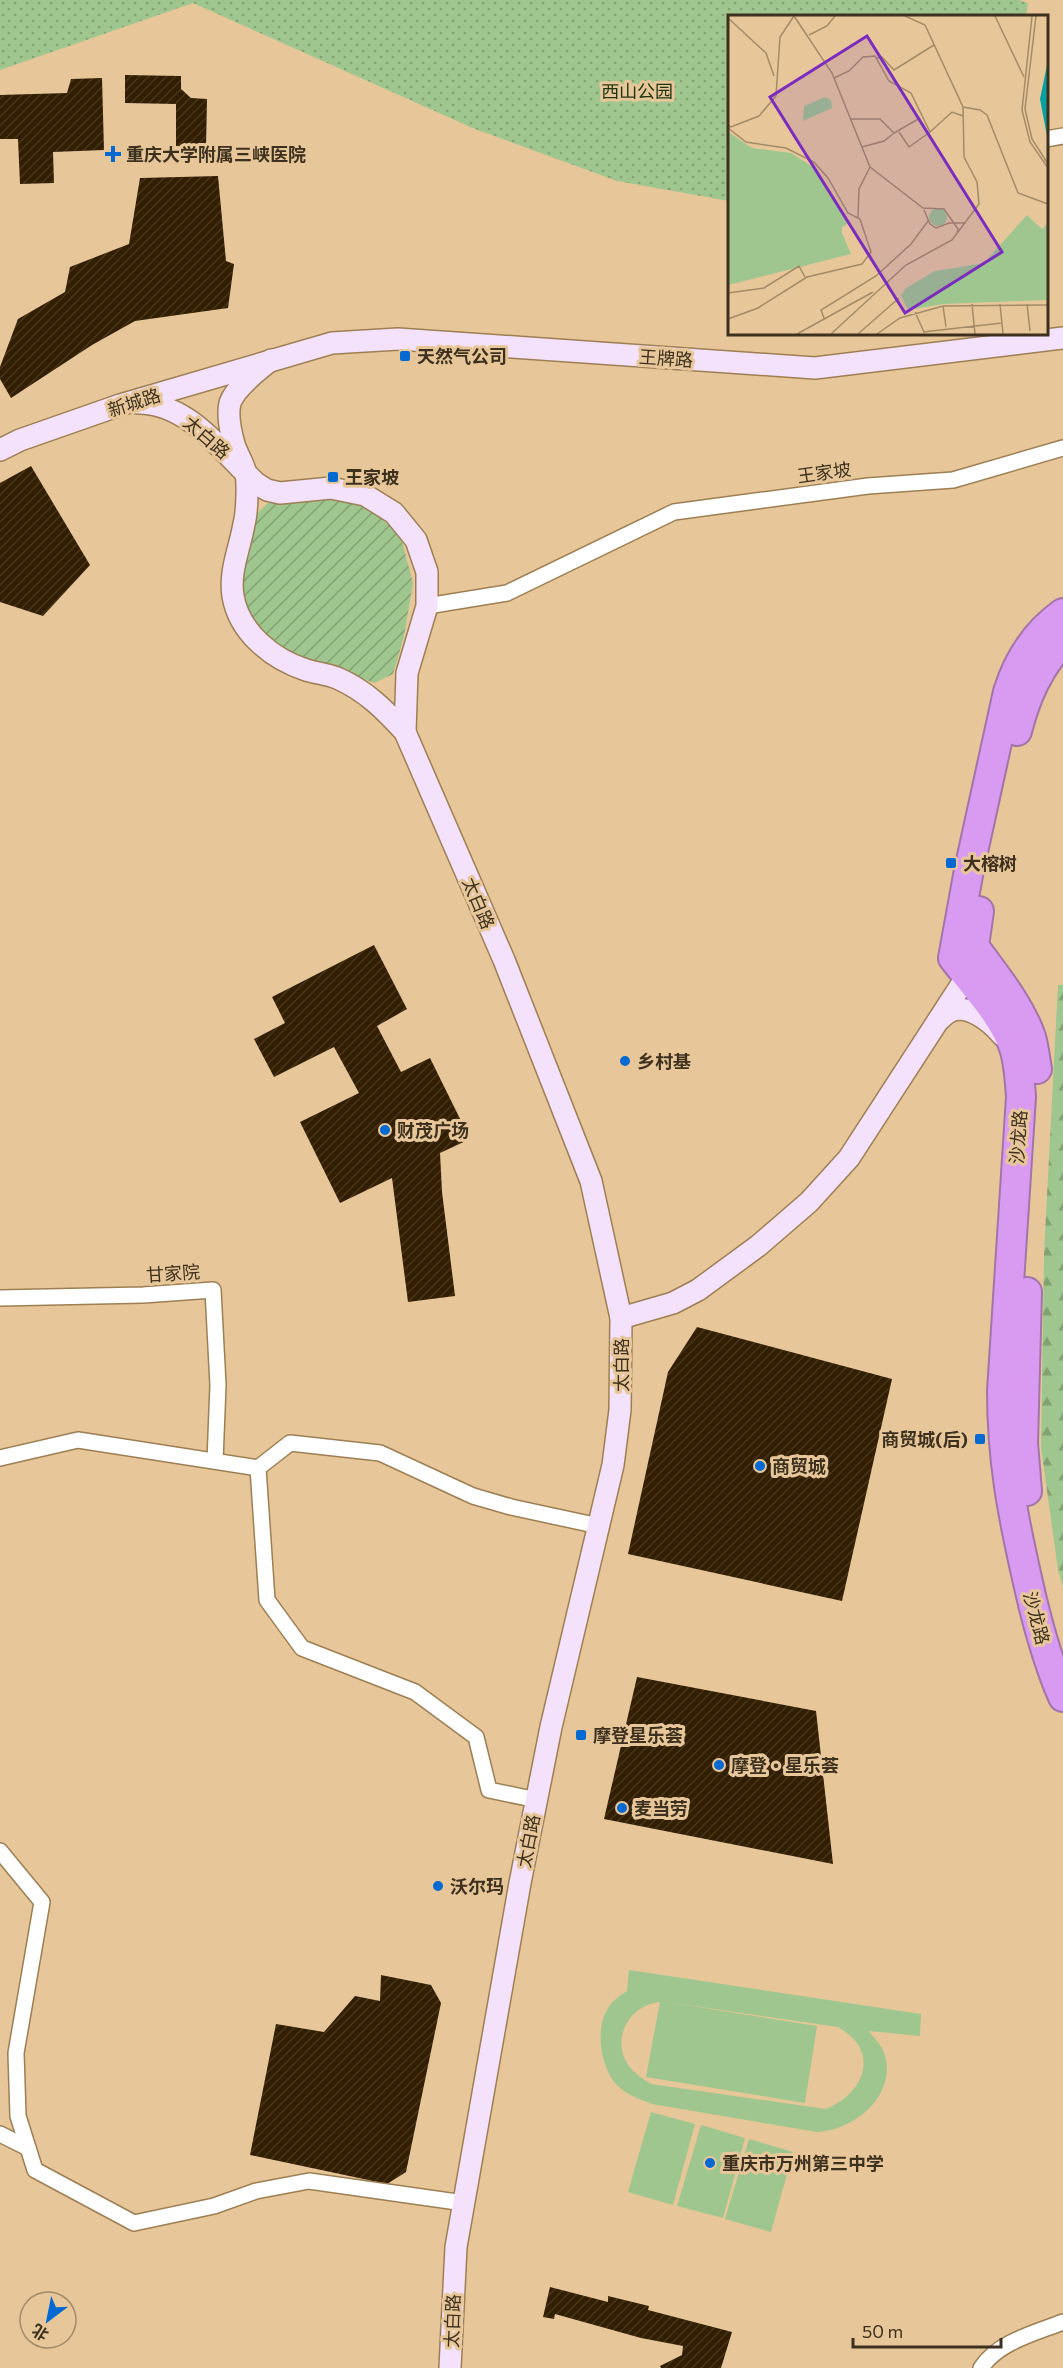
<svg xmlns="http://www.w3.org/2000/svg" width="1063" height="2368" font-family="Commissioner,'Noto Sans SC',sans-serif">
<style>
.forest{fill:url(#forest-firs)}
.park{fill:url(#park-dots)}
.garden{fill:url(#garden-furrows)}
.pitch{fill:#9fc68e;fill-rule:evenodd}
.building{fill:url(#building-hatch)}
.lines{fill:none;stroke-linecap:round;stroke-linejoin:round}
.street-casing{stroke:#9d7f53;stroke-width:18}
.secondary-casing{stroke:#9d7f53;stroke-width:24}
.highway-casing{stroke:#a275a8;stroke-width:32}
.street{stroke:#fff;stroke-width:15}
.secondary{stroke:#f4e1fb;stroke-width:21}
.highway{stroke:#d99af2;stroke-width:28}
.poi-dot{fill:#0569d2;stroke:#e7c799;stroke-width:2}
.labels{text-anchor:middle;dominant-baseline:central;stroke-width:6;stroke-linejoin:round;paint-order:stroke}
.park-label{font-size:18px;fill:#1e3511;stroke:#e7c799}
.poi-label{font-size:18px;font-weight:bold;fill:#3d301e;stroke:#e7c799;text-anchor:start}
.street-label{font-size:18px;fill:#3d301e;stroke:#e7c799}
.inset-road{fill:none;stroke:#a38b68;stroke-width:1.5}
.view{fill:#7b2cbf;fill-opacity:0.15;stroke:#7b2cbf;stroke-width:3}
.inset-edge{fill:none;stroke:#3d301e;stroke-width:3}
</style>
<defs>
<pattern id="forest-firs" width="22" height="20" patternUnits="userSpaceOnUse" patternTransform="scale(1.5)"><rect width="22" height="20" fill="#9fc68e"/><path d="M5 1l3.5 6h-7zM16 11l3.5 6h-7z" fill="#83a173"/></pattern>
<pattern id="park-dots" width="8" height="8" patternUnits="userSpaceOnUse" patternTransform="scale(1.5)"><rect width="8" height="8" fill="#9fc68e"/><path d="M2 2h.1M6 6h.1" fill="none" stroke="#83a173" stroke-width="1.8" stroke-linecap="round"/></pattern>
<pattern id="garden-furrows" width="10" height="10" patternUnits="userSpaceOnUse" patternTransform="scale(1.5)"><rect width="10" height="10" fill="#9fc68e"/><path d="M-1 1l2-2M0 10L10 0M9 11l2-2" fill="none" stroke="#83a173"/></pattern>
<pattern id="building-hatch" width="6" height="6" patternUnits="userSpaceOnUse" patternTransform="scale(1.5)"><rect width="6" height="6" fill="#321e00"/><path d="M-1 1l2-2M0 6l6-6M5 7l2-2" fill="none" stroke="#48361c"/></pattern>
</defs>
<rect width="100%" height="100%" fill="#e7c799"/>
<polygon class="forest" points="1058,985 1063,985 1063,1587 1058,1570 1041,1447 1044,1254"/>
<polygon class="park" points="0,0 1019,0 1028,3 1026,16 730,16 729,201 617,181 475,129 193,3 0,70"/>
<polygon class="garden" points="310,496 361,502 400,534 413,583 404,636 393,674 374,683 338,669 280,649 251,622 237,590 249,521 268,503"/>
<g class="pitch">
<path d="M629,1970L921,2014L920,2036L869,2031C873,2037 880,2043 883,2050C897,2083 871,2116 840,2127C833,2130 824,2131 817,2132L652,2104C639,2099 624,2094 615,2083C601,2066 595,2030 607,2010C611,2002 619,1996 627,1991ZM666,2002L838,2027C881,2051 865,2093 826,2109L651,2084C640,2077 629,2070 624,2057C614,2031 634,2004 660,2002L646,2077L805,2103L817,2026Z"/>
<polygon points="651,2112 695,2124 673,2205 628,2192"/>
<polygon points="701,2125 745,2138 723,2218 677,2206"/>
<polygon points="749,2139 793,2152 771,2232 725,2219"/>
</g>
<g class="building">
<polygon points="125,75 181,76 181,89 191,98 207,99 206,147 176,146 176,104 125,103"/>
<polygon points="102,78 104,150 53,152 54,183 20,184 18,139 0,139 0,95 67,93 71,79"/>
<polygon points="218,176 226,261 234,264 228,308 135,321 92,345 11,398 0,379 0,367 18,319 65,292 70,267 129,244 140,178"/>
<polygon points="31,466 90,565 43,616 0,602 0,483"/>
<polygon points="374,945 407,1009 377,1026 401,1072 430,1058 470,1139 440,1153 442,1192 455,1296 408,1302 392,1178 340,1203 300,1122 359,1093 334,1047 274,1077 254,1039 285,1023 272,997"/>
<polygon points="697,1327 892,1379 842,1601 628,1554 668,1372"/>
<polygon points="637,1677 816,1711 833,1864 604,1819"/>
<polygon points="381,1975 431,1985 441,2003 406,2172 387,2184 250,2155 276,2024 324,2032 355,1996 380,2001"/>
<polygon points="550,2287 608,2302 608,2296 649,2306 648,2310 732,2332 721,2368 661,2368 660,2366 682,2355 683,2346 641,2338 555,2314 554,2319 543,2317"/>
</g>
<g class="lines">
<defs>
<g id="street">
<polyline points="1046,139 1063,136"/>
<polyline points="427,606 507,593 674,512 868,486 953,480 1063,448"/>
<polyline points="0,1298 143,1295 213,1290 218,1385 215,1461"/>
<polyline points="0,1458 78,1440 258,1468 267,1600 302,1648 415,1692 476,1737 489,1790 537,1800"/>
<polyline points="258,1468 290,1443 380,1453 473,1496 511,1507 599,1526"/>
<polyline points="0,1851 42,1902 16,2053 18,2116 35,2170 134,2223 214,2206 256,2191 309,2181 464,2203"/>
<polyline points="0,2134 28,2148"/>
<path d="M981,2368C998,2342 1035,2333 1063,2322"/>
</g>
<g id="secondary">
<path d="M271,360C258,370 235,388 230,403C227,415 231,433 234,444C237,454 244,464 246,474C248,485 247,513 244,524C240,548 229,571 233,596C239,632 272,659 306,670C316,673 327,674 337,678C365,690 385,710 405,732L504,960L591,1181L621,1318L620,1410L613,1465L551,1727L520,1883L456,2247L450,2368"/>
<path d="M138,403C189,403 222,452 256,483L267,490L280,493L331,488L365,495L394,513L416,540L427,572V606L407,673L405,732"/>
<polyline points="0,450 20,440 120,405 332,343 398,339 815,368 1063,338"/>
<path d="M938,1021C941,1018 945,1014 949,1012C967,1002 991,1022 1002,1035"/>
<polyline points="621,1318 673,1303 698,1290 758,1246 809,1202 849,1158 967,976 969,964"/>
</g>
<g id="highway">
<path d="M1063,613C1035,633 1018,660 1008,692L969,870L953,958C973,984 1006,1019 1015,1051C1019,1066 1020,1082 1021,1097L1002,1391C1002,1459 1012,1512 1027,1578C1036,1619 1046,1658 1063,1697"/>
<path d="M1017,731C1026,696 1039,667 1063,641"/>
<path d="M979,911L974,946C994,974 1019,1003 1031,1037C1034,1047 1035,1058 1037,1069"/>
<polyline points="1027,1292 1023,1443 1027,1491"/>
</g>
</defs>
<use href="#street" class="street-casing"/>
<use href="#secondary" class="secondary-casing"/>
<use href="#highway" class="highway-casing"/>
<use href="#street" class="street"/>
<use href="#secondary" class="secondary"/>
<use href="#highway" class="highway"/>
</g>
<g class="poi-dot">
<path d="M110 145h6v6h6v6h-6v6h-6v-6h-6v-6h6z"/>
<rect x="399" y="350" width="12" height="12" rx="3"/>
<rect x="327" y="471" width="12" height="12" rx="3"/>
<rect x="945" y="857" width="12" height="12" rx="3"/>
<circle cx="625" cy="1061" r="6"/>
<circle cx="385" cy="1130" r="6"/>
<rect x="974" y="1433" width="12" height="12" rx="3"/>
<circle cx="760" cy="1466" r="6"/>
<rect x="575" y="1729" width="12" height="12" rx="3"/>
<circle cx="719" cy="1765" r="6"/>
<circle cx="622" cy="1808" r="6"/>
<circle cx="438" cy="1886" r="6"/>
<circle cx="710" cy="2163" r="6"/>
</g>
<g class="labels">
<g class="park-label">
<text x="637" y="91">西山公园</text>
</g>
<g class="poi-label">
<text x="126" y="154">重庆大学附属三峡医院</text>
<text x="417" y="356">天然气公司</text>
<text x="345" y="477">王家坡</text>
<text x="963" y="863">大榕树</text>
<text x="637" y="1061">乡村基</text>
<text x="397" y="1130">财茂广场</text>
<text x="968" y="1439" text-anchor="end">商贸城(后)</text>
<text x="772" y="1466">商贸城</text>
<text x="593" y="1735">摩登星乐荟</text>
<text x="731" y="1765">摩登・星乐荟</text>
<text x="634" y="1808">麦当劳</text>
<text x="450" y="1886">沃尔玛</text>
<text x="722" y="2163">重庆市万州第三中学</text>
</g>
<g class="street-label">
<text transform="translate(666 358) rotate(4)">王牌路</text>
<text transform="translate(134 402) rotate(-18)">新城路</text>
<text transform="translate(207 437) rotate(41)">太白路</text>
<text transform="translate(824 472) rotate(-8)">王家坡</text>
<text transform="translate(479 903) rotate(67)">太白路</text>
<text transform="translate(1018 1137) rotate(-86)">沙龙路</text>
<text transform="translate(173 1273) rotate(-4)">甘家院</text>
<text transform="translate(621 1365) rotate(-90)">太白路</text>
<text transform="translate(1037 1618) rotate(75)">沙龙路</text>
<text transform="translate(528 1841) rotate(-79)">太白路</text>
<text transform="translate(452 2321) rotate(-88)">太白路</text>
</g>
</g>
<g transform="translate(728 15)">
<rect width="320" height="320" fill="#e7c799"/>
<path d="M0,117L24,133L63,138L88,154L121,208L114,212V218L123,239L0,270Z" fill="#9fc68e"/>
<path d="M299,200L314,214L319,209V285L215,289L180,295L173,280L178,273L207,256L256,248Z" fill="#9fc68e"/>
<path d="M201 202a9 9 0 1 1 18 0a9 9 0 1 1-18 0Z" fill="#9fc68e"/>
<path d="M97,82L103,85L104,93L75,106L76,91Z" fill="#9fc68e"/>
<path d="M319,50L320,121H319L312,84Z" fill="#08a0a2"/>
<path class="inset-road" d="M66,1L104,58L142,152L195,193L216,194L230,214L229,219M267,1L296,62M304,1L294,95L302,127L320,153M308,1L297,94L304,124L320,149M0,3L38,38L46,61M81,20L99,11L107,1M149,43L154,42L166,55L206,30M106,63L121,56L135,42L147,41L161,66L183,78L202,117L224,97L235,101M235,92L252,95L259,100L290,178L320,189M122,104H152L166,118L192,103M0,110L3,112L31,101L48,81L52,22L66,1M0,113L18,127L58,133L86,147L100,163L120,198L132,204L143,237L134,249L79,262L30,293L0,304M171,117L181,132L202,117M134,132L156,126L166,118M196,195L202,209L208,213L221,208H238M130,203L131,174L142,152M0,278L36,273L71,251L77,262M244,289L247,319M272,289L275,319M299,289L302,316M215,291L218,312M187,297L196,317M96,303L93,295L148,261L183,229L200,206M195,317L274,308M69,319L145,277M103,319L178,250L224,225L251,189L249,167L236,142L235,92L197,10L177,1M130,319L171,283M149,319L172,303L215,291L320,290"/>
<path class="view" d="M139,21L274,237L177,298L42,82Z"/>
<rect width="320" height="320" class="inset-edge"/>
</g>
<g transform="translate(48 2320) rotate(212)"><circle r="28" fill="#e7c799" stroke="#a38b68" stroke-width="1.5"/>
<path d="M0-4.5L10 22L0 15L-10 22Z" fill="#0569d2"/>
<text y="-9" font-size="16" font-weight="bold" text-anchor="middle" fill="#3d301e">北</text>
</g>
<path d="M853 2338v9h148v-9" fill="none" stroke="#3d301e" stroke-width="3"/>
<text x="862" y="2338" font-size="18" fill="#3d301e" stroke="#e7c799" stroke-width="4.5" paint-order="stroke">50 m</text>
</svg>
